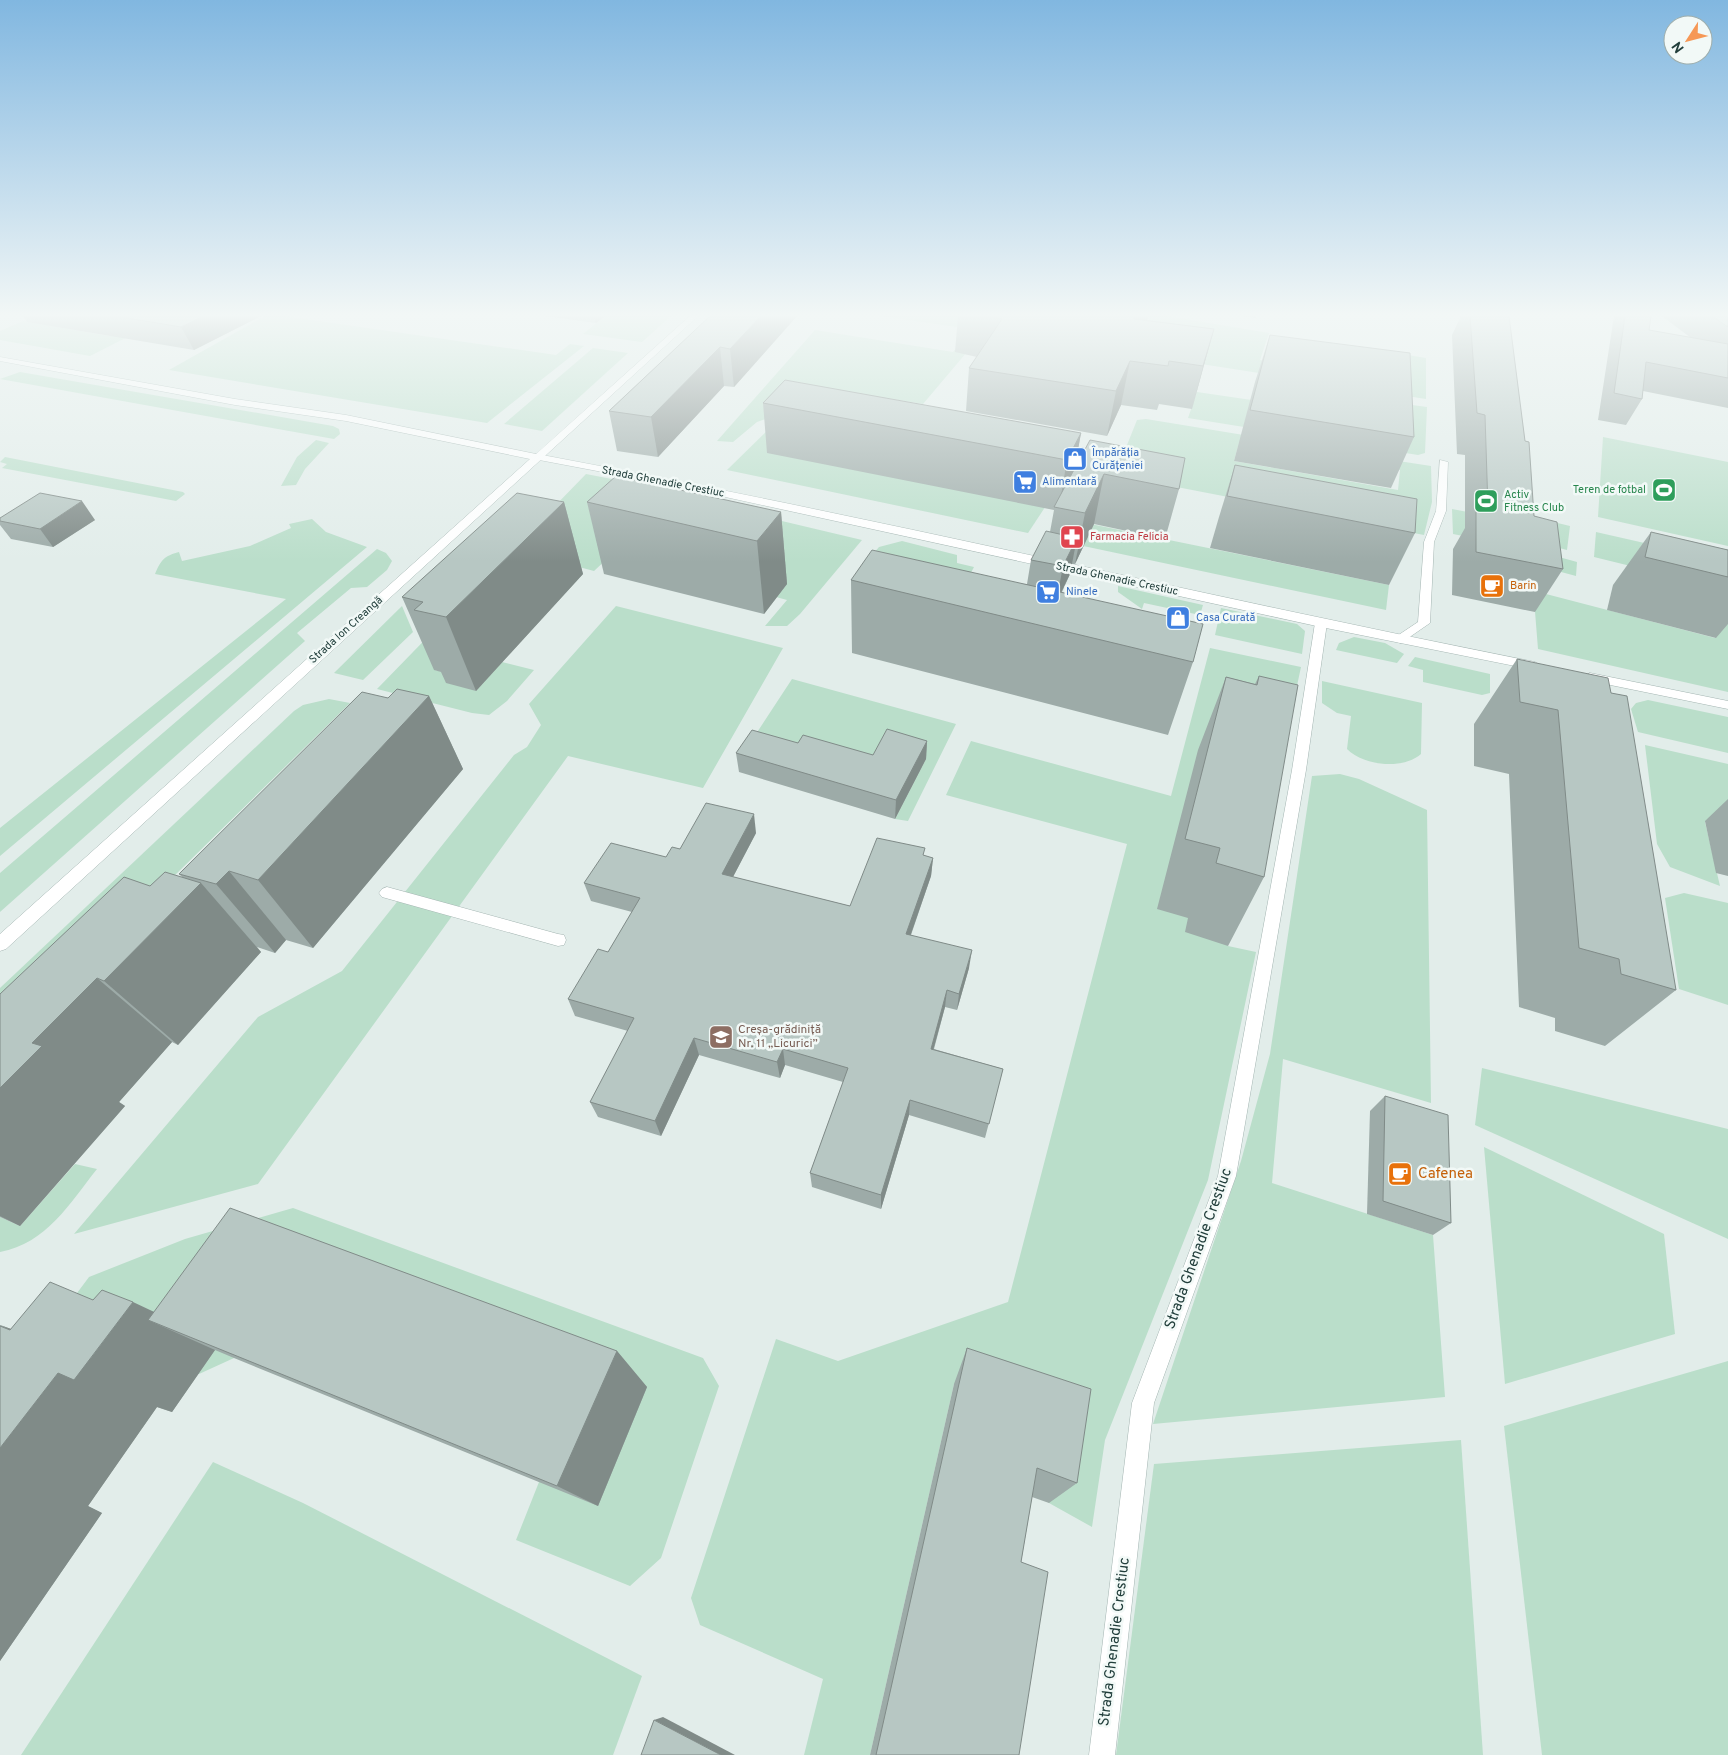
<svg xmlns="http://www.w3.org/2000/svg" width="1728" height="1755" font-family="Overpass,sans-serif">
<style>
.green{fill:#badeca}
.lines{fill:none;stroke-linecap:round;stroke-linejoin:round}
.service-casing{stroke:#a4b5b2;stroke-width:1}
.minor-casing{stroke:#a4b5b2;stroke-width:1}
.tertiary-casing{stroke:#a4b5b2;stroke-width:1}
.service{fill:#fff;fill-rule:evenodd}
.minor{fill:#fff;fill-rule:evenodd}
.tertiary{fill:#fff;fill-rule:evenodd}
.wall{fill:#9daba8}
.shaded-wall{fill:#808b88}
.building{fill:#b7c7c3;stroke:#808b88}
.labels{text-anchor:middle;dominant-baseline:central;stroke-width:5;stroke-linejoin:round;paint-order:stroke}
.far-shop-label{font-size:11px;fill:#366cbe;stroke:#f2f9f7;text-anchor:start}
.far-street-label{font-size:11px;fill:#213e3b;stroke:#f2f9f7}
.far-leisure-label{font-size:11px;fill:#27864d;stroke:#f2f9f7;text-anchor:end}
.far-health-label{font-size:11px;fill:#be3a42;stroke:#f2f9f7;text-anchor:start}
.far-food-label{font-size:11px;fill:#c56008;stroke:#f2f9f7;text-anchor:start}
.education-label{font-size:12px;fill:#785e54;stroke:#f2f9f7;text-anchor:start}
.near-food-label{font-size:15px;fill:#c56008;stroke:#f2f9f7;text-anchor:start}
.near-street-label{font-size:15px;fill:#213e3b;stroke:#f2f9f7}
</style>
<rect width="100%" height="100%" fill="#e2edea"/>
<g class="green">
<polygon points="169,316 90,356 0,340 0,331 23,321 109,336"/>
<polygon points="265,316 284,316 556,355 570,344 584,346 487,423 169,370"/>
<polygon points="605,316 671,316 642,342 583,334"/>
<polygon points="881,316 982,316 977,330"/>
<polygon points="1149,316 1167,316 1269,333 1260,360 1354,375 1360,347 1426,358 1426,399 1156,357"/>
<polygon points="815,330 953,352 965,337 978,339 923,404 886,398 868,421 771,417 757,422 733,442 717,441"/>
<polygon points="593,348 628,353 542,431 504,424"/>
<polygon points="20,372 333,426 339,429 340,434 334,439 0,379"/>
<polygon points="1197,392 1390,420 1390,402 1427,407 1425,453 1418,455 1188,418"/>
<polygon points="1146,419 1262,438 1239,443 1234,461 1398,490 1400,470 1377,466 1379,458 1431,466 1432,502 1424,535 1115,475 1137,420"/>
<polygon points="770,428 1061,483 1028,533 727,470"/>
<polygon points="1603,437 1728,462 1728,546 1598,517"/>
<polygon points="316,440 329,443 305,469 296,485 281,486 297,457"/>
<polygon points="5,457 183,492 185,494 176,501 2,468 7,464 0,462"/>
<polygon points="586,474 751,506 765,517 862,540 800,614 787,626 765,626 787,600 776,597 786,584 610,556 594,571 564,563 435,670 454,675 502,662 534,670 507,701 489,715 472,713 377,689"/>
<polygon points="1452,509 1532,524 1533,517 1570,526 1567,550 1528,540 1530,549 1577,562 1576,576 1550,569 1546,594 1715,638 1728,599 1728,692 1538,649 1530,549 1453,534"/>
<path d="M312,519L326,532L367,547L0,856V828L286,599L155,574C161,560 164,556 179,552L182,561L250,546L291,528L289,524Z"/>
<polygon points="1066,519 1389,585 1386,610 1055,540"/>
<polygon points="1596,532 1728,562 1728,590 1594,557"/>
<polygon points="902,541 957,555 957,563 974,567 965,584 867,561 879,547"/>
<polygon points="377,549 386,553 392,561 387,570 367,587 351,588 297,633 305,641 0,912 0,873"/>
<polygon points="1118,586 1203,605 1200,615 1144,603 1142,609 1118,592"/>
<polygon points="402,606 413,632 363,680 334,673"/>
<polygon points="616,606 783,648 703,788 568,756 258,1184 74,1234 258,1017 342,971 514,755 527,747 541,725 529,704"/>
<polygon points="1221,608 1297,624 1305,631 1302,654 1215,635"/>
<polygon points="1354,637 1385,643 1404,654 1397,663 1336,650 1339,643"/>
<polygon points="1210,648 1301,667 1276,784 1188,918 1228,946 1256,952 1208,1180 1105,1440 1092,1527 1049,1503 954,1384 870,1755 804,1755 823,1679 700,1625 691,1598 776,1339 838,1361 1008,1302 1127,844 946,795 971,741 1171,796"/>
<polygon points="1415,657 1490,674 1490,693 1482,695 1423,682 1423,670 1408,666"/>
<polygon points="792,679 956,724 908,821 895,819 926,759 873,773 748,746"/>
<path d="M1322,681L1422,703L1421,754C1403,770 1364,766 1347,749L1351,716L1337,713L1322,703Z"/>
<polygon points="329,699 350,703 0,1047 0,988 294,711 303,705"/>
<polygon points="1648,700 1728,717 1728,753 1638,732 1631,709 1636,703"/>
<polygon points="1645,745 1728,764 1728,827 1705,822 1720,886 1670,867 1657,844"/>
<polygon points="1340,774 1359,779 1427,810 1431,1103 1283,1059 1272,1183 1433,1235 1445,1397 1153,1424 1241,1161 1270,1054 1312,776"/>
<polygon points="1684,893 1728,903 1728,1005 1679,989 1665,898"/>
<polygon points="1482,1068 1728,1129 1728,1239 1475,1125"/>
<polygon points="1484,1147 1664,1234 1675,1334 1505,1384"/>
<path d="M75,1164L97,1169C69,1204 47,1243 0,1252V1217L20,1226Z"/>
<polygon points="293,1208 703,1358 719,1386 661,1558 630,1586 516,1540 539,1482 302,1257 234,1358 199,1374 0,1396 89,1277 185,1239"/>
<polygon points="1728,1361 1728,1755 1542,1755 1504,1426"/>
<polygon points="1461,1440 1483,1755 1116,1755 1154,1464"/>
<polygon points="213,1462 303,1503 642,1676 613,1755 21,1755"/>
</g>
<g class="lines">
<defs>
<g id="service">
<polygon points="1440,460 1448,462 1446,511 1434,542 1430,623 1401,643 1397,642 1397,636 1418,622 1424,542 1436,511"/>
<polygon points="1321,619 1327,623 1306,770 1236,1176 1154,1403 1115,1755 1089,1755 1132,1403 1218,1176 1292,770 1315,623"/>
<polygon points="387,887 558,934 564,935 566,940 564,945 558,946 382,897 379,893 382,889"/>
</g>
<g id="minor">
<path d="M537,454C871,516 1202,596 1535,662L1541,666L1535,670L1321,627L666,484L534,459V455Z"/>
<polygon points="1590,673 1728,701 1728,709 1586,680 1584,677"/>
</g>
<polygon id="tertiary" points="690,316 698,316 6,949 0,951 0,934 530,459 346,421 235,405 0,361 0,357 235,399 346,415 536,454"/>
</defs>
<use href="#service" class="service-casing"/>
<use href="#minor" class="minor-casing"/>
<use href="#tertiary" class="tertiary-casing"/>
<use href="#service" class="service"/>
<use href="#minor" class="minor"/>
<use href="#tertiary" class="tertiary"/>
</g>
<g class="wall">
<polygon points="23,316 261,316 194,350 27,322"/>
<polygon points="545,316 605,316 596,323"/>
<polygon points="710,316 797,316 734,387 724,386 658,457 617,451 609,411"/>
<polygon points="958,316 1149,316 1147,320 1214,329 1192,409 1159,404 1157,410 1121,405 1107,436 966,411 969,368 977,357 955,352"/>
<polygon points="1243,316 1256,316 1256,318"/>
<polygon points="1461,316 1509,316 1534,516 1563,569 1535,612 1452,595 1453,549 1465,528 1465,455 1457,454 1452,335"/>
<polygon points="1614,316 1651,316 1649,330 1691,338 1662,316 1728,316 1728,408 1643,391 1642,399 1626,425 1598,420"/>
<polygon points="1270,335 1414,437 1391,488 1234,461 1255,382"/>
<polygon points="763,403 1081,433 1074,469 1090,440 1179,489 1165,539 1094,524 1075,564 1072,564 1070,574 1062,592 1193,662 1168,735 852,653 851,580 1027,584 1031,560 1050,532 1054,510 767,453"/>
<polygon points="1235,465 1415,533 1389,585 1210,548 1219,517"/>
<polygon points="564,502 583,574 476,691 446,683 441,672 434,670 402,597"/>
<polygon points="587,502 781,512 787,584 764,614 604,574"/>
<polygon points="0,518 95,520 53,547 11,539 0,525"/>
<polygon points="1651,532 1728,550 1728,624 1716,638 1607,610 1613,585"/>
<polygon points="1517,659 1611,693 1676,990 1605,1046 1555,1031 1555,1018 1519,1007 1509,774 1474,766 1474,724"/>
<polygon points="1259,676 1264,877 1228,946 1185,932 1188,918 1157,909 1198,750 1226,677 1255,684"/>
<polygon points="429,696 463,769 313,948 286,940 275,953 257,947 261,952 178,1045 172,1042 119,1102 125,1106 20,1226 0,1217 0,994 183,878 179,874 388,698"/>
<polygon points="927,741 926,759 895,819 739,772 736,753 873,755"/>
<polygon points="1728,799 1728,876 1716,873 1705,821"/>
<polygon points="756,833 733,877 850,906 925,856 933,858 931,876 911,935 969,968 957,1010 945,1007 934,1049 1003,1069 985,1138 909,1115 881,1209 812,1187 810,1173 843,1082 785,1065 780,1078 699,1055 661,1136 598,1117 590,1102 628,1031 575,1016 568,999 608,952 632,912 591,901 584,883 666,857 680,849"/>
<polygon points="1385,1096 1451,1223 1433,1235 1367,1214 1370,1111"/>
<polygon points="93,1300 154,1312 617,1351 647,1387 598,1506 234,1358 215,1350 172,1412 157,1407 120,1460 88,1506 102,1513 0,1661 0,1325 11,1329"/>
<polygon points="967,1348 1077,1483 1049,1503 1032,1497 1021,1562 1019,1755 870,1755 954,1384"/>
</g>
<g class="shaded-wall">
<polygon points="204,316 261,316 194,350 181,327"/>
<polygon points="594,316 605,316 596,323"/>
<polygon points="761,316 797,316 734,387 730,349"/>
<polygon points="1136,316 1149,316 1125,361 1134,319"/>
<polygon points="1214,329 1202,372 1192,409 1203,366"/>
<polygon points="720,347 724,386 658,457 651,417"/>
<polygon points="1130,361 1121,405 1107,436 1116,391"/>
<polygon points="1081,433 1072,484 1059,508 1067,460"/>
<polygon points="1104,474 1094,524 1075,564 1085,513"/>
<polygon points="82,501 95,520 53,547 40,529"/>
<polygon points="564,502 583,574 476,691 446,617"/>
<polygon points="781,512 787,584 764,614 757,541"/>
<polygon points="1077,538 1070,574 1056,603 1063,566"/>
<polygon points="429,696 463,769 313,948 258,880"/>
<polygon points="927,741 926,759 895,819 896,800"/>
<polygon points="754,814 756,833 725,892 722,874"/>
<polygon points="933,858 931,876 905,951 906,934"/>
<polygon points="229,871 286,940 275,953 216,884"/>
<polygon points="201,883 261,952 178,1045 104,981"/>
<polygon points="972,950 969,968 957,1010 959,994"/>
<polygon points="97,978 172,1042 119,1102 125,1106 20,1226 0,1216 0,1088 32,1043"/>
<polygon points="947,990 945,1007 929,1065 931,1049"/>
<polygon points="694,1038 699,1055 661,1136 655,1121"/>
<polygon points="783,1049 785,1065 780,1078 777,1062"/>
<polygon points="910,1100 909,1115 881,1209 881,1195"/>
<polygon points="133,1302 220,1343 148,1320 215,1350 172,1412 157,1407 120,1460 88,1506 102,1513 0,1661 0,1448 58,1373 10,1330 0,1325 91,1358"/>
<polygon points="617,1351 647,1387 598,1506 557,1486"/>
<polygon points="663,1717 735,1755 721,1755 654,1720"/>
</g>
<g class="building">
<polygon points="115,316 204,316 181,327"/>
<polygon points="710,316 761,316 730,349 720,347 651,417 609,411"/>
<polygon points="985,316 1136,316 1134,319 1214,329 1203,366 1169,361 1168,366 1130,361 1116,391 969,368 1002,319"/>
<polygon points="1470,316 1509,316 1525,441 1529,442 1534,516 1557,522 1563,569 1476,552 1476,507 1488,509 1485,415 1477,413"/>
<polygon points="1625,316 1651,316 1649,330 1728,344 1728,378 1646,362 1642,399 1614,393"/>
<polygon points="1712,316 1728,316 1728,327"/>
<polygon points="1270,335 1410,353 1414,437 1250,410"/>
<polygon points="785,380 1081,433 1067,460 763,403"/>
<polygon points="1090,440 1185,458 1179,489 1104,474 1085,513 1054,507"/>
<polygon points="1235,465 1417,499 1415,533 1227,496"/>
<polygon points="616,476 781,512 757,541 587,502"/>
<polygon points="40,493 82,501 40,529 0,521 0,518"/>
<polygon points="517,493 564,502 446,617 414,610 423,602 402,597"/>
<polygon points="1046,531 1077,538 1063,566 1031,560"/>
<polygon points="1651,532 1728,550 1728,577 1645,557"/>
<polygon points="872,550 1203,624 1193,662 851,580"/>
<polygon points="1517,659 1608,678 1611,693 1627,696 1676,990 1621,974 1619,959 1579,948 1558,710 1520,702"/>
<polygon points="1259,676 1298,685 1264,877 1216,863 1220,848 1185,839 1226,677 1257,685"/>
<polygon points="397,689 429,696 258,880 229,871 216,884 179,874 362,692 388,698"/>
<polygon points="887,729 927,741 896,800 736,753 752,730 798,743 803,735 873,755"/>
<polygon points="706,803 754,814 722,874 850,906 877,838 925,848 923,855 933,858 906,934 972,950 959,994 947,990 931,1049 1003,1069 989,1124 910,1100 881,1195 810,1173 848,1068 783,1049 777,1062 694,1038 655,1121 590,1102 634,1018 568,999 598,949 608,952 640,898 584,883 611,843 666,857 672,847 680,849"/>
<polygon points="165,872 201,883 104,981 97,978 32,1043 42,1046 0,1088 0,994 124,877 150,886"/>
<polygon points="1385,1096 1448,1115 1451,1223 1383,1201"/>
<polygon points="230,1208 617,1351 557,1486 148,1320"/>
<polygon points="50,1282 93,1300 102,1290 133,1302 74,1380 58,1373 0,1448 0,1326 10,1330"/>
<polygon points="967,1348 1091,1389 1077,1483 1037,1468 1021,1562 1048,1572 1019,1755 876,1755"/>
<polygon points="654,1720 721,1755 641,1755"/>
</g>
<linearGradient id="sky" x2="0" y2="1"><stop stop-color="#81b7e0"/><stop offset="0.56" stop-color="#f2f7f6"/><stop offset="1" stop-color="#f2f7f6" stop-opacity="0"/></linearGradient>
<rect width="1728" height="562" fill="url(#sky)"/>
<defs>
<symbol id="shop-square" viewBox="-11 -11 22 22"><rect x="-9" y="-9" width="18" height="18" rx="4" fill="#3f7fe0" stroke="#f2f9f7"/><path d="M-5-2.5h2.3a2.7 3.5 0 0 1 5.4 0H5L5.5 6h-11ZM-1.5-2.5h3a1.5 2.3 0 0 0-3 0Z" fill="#fff"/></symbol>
<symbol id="supermarket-square" viewBox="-11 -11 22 22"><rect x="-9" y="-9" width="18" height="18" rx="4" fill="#3f7fe0" stroke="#f2f9f7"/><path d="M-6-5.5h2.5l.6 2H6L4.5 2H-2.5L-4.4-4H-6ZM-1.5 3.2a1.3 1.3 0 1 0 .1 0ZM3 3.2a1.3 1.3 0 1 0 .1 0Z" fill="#fff"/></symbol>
<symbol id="stadium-square" viewBox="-11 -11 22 22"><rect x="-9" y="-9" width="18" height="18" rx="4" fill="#2e9e5b" stroke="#f2f9f7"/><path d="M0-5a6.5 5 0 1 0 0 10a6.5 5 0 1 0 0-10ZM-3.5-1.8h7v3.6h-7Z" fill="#fff"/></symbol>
<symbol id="pharmacy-square" viewBox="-11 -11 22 22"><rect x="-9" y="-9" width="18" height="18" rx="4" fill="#e0444e" stroke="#f2f9f7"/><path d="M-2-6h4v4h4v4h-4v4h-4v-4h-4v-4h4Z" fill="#fff"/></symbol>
<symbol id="cafe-square" viewBox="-11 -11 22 22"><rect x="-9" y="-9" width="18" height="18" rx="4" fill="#e8710a" stroke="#f2f9f7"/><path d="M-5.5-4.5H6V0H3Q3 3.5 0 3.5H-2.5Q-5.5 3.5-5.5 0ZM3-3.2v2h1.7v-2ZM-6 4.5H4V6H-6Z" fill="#fff"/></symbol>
<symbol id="school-square" viewBox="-11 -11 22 22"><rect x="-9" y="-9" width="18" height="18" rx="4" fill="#8d6e63" stroke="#f2f9f7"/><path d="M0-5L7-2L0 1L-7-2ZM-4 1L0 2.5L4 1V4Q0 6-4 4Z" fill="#fff"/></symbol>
</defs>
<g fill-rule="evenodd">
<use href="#shop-square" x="1061" y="445" width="28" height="28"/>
<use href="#supermarket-square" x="1011" y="468" width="28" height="28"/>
<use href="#stadium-square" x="1650" y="476" width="28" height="28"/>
<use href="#stadium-square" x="1472" y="487" width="28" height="28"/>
<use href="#pharmacy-square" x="1058" y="523" width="28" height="28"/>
<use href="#cafe-square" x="1478" y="572" width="28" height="28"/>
<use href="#supermarket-square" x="1034" y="578" width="28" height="28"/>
<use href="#shop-square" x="1164" y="604" width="28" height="28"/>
<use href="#school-square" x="707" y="1023" width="28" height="28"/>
<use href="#cafe-square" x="1386" y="1160" width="28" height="28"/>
</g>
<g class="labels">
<g class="far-shop-label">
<text x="1092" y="453">Împărăția<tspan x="1092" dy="13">Curățeniei</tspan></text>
<text x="1042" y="482">Alimentară</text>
<text x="1066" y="592">Ninele</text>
<text x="1196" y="618">Casa Curată</text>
</g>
<g class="far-street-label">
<text transform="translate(663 482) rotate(11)">Strada Ghenadie Crestiuc</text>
<text transform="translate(1117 579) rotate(12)">Strada Ghenadie Crestiuc</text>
<text transform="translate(346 630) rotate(-42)">Strada Ion Creangă</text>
</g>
<g class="far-leisure-label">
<text x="1646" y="490">Teren de fotbal</text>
<text x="1504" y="495" text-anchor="start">Activ<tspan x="1504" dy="13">Fitness Club</tspan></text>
</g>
<g class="far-health-label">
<text x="1090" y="537">Farmacia Felicia</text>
</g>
<g class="far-food-label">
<text x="1510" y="586">Barin</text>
</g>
<g class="education-label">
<text x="738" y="1030">Creșa-grădiniță<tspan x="738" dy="14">Nr. 11 „Licurici”</tspan></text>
</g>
<g class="near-food-label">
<text x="1418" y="1174">Cafenea</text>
</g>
<g class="near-street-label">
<text transform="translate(1199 1249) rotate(-70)">Strada Ghenadie Crestiuc</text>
<text transform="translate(1115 1642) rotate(-83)">Strada Ghenadie Crestiuc</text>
</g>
</g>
<g transform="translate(1688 40) rotate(234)"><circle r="24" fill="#f2f9f7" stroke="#9eaeac"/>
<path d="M0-4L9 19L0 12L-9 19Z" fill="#f69856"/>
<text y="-8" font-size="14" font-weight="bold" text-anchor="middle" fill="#213e3b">N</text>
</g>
</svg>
